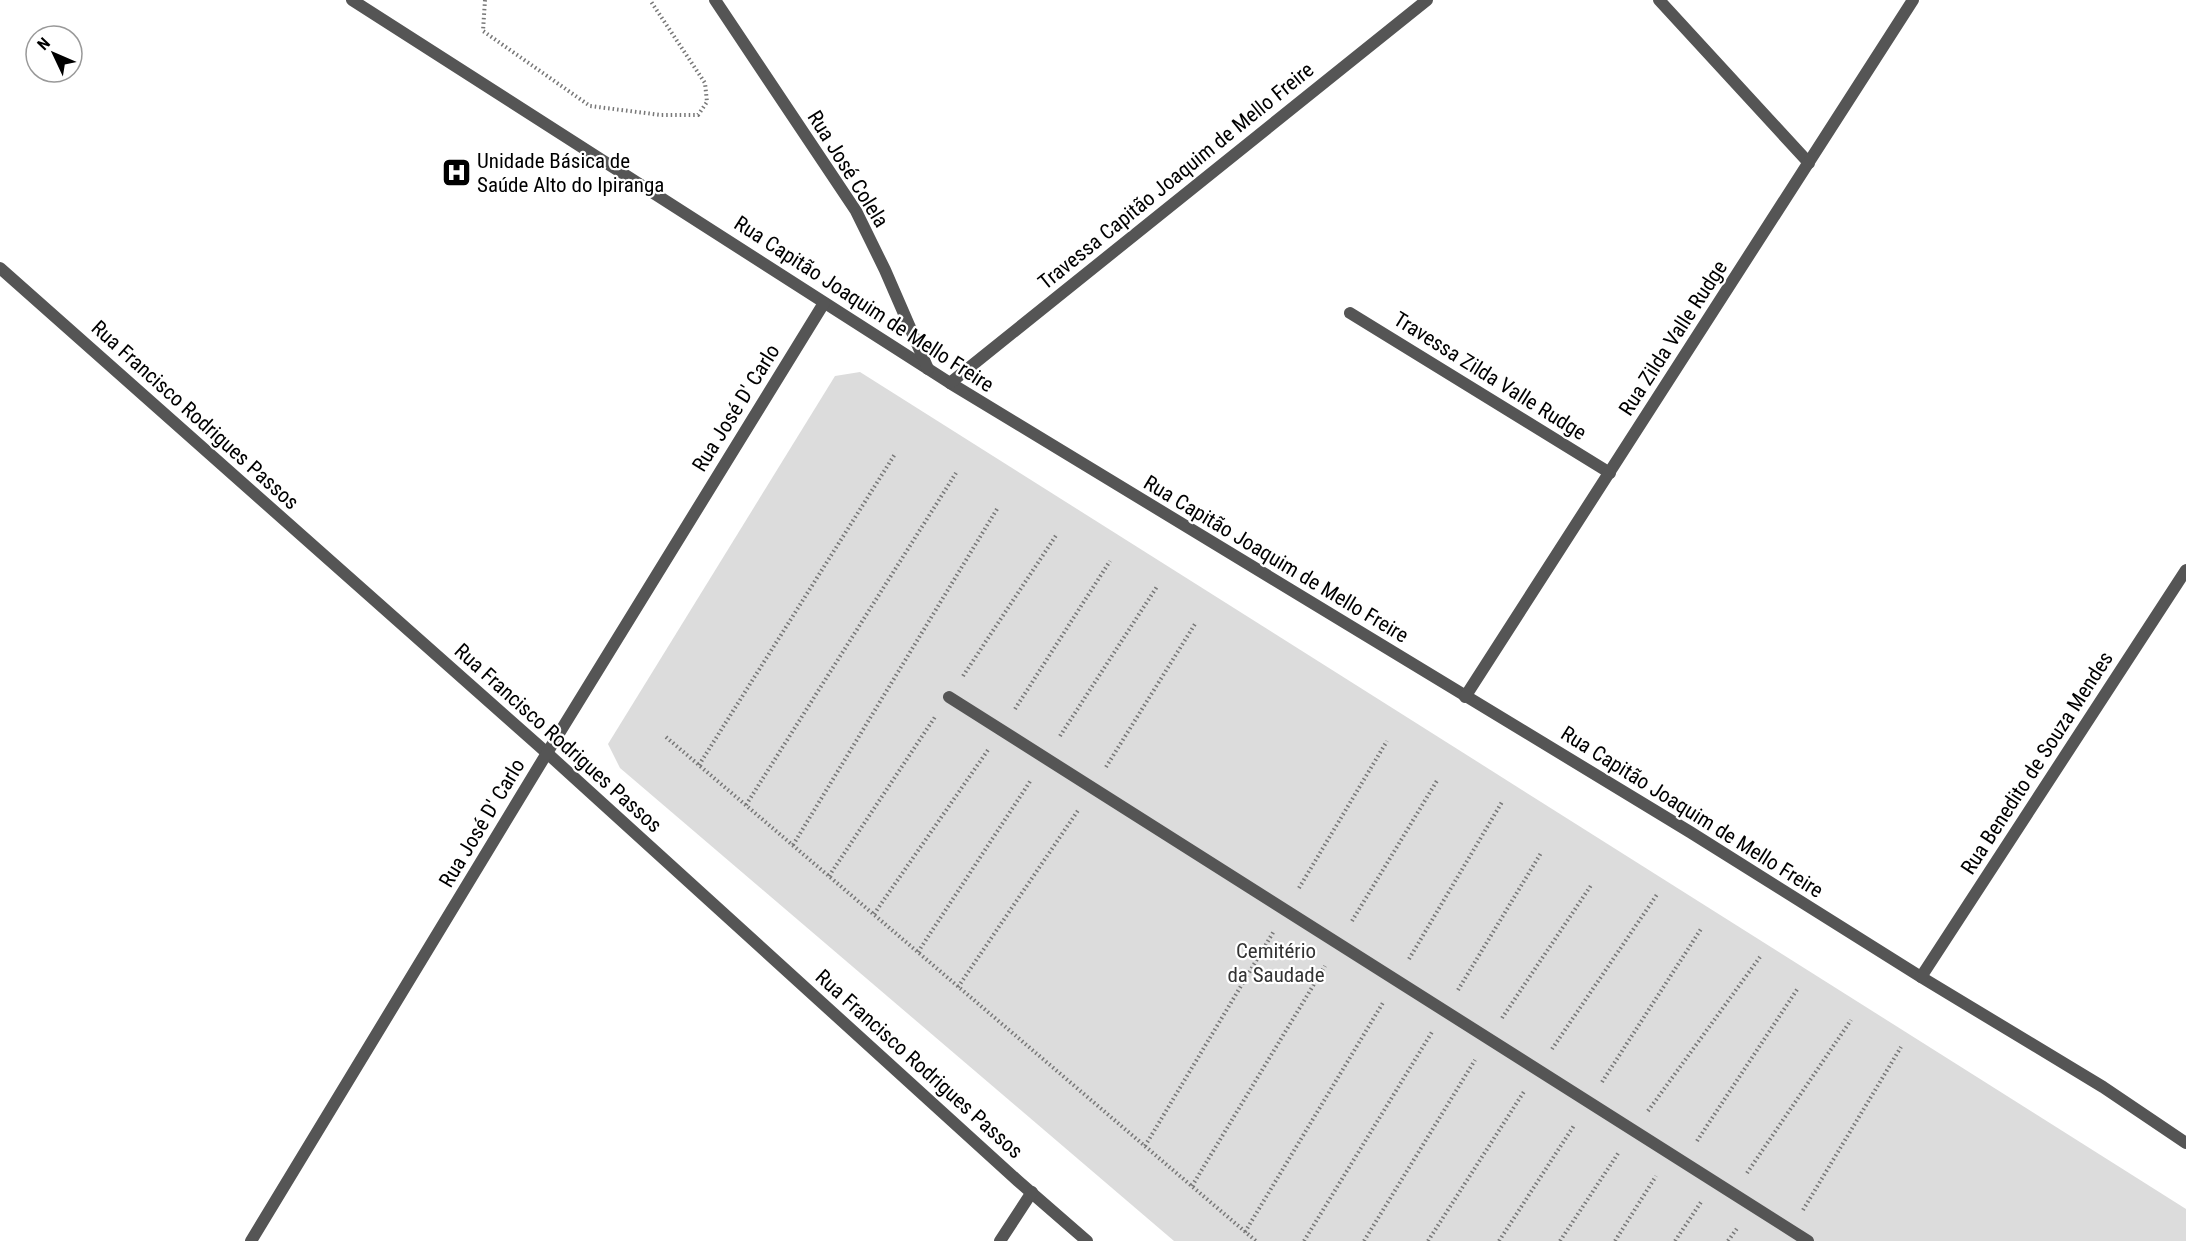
<svg xmlns="http://www.w3.org/2000/svg" width="2186" height="1241" font-family="'Roboto Condensed',sans-serif">
<style>
.green{fill:#dcdcdc}
.lines{fill:none;stroke-linecap:round;stroke-linejoin:round}
.path{stroke:#777;stroke-width:4;stroke-dasharray:1.5 3;stroke-linecap:butt}
.lane{stroke:#555;stroke-width:12}
.street{stroke:#555;stroke-width:12}
.labels{text-anchor:middle;dominant-baseline:central;stroke-width:4.5;stroke-linejoin:round;paint-order:stroke}
.poi-label{font-size:21px;fill:#000;stroke:#fff;text-anchor:start}
.street-label{font-size:21px;fill:#000;stroke:#fff}
.park-label{font-size:21px;fill:#333;stroke:#fff}
</style>
<rect width="100%" height="100%" fill="#fff"/>
<polygon class="green" points="860,372 2186,1209 2186,1241 1174,1241 620,768 608,744 835,376"/>
<g class="lines">
<g class="path">
<polyline points="485,0 483,31 590,106 661,115 698,115 707,102 705,83 650,0"/>
<polyline points="963,676 1057,534"/>
<polyline points="1015,709 1110,561"/>
<polyline points="1060,736 1158,585"/>
<polyline points="666,737 1256,1241"/>
<polyline points="699,765 895,454"/>
<polyline points="1106,767 1195,624"/>
<polyline points="746,805 956,473"/>
<polyline points="793,845 997,509"/>
<polyline points="829,876 935,717"/>
<polyline points="1299,888 1387,741"/>
<polyline points="874,914 988,750"/>
<polyline points="1352,921 1438,779"/>
<polyline points="918,952 1031,780"/>
<polyline points="1409,959 1502,802"/>
<polyline points="958,987 1079,809"/>
<polyline points="1458,990 1541,853"/>
<polyline points="1502,1018 1592,884"/>
<polyline points="1552,1049 1658,893"/>
<polyline points="1602,1082 1701,929"/>
<polyline points="1648,1111 1760,957"/>
<polyline points="1697,1141 1798,988"/>
<polyline points="1145,1146 1274,931"/>
<polyline points="1747,1173 1851,1020"/>
<polyline points="1192,1186 1325,966"/>
<polyline points="1803,1210 1901,1047"/>
<polyline points="1245,1232 1384,1001"/>
<polyline points="1304,1241 1432,1032"/>
<polyline points="1364,1241 1475,1060"/>
<polyline points="1428,1241 1525,1090"/>
<polyline points="1499,1241 1575,1124"/>
<polyline points="1560,1241 1619,1152"/>
<polyline points="1615,1241 1656,1176"/>
<polyline points="1675,1241 1701,1202"/>
<polyline points="1728,1241 1738,1227"/>
</g>
<polyline class="lane" points="949,697 1808,1241"/>
<g class="street">
<polyline points="352,0 950,383 1690,832 1921,977 2103,1087 2186,1143"/>
<polyline points="715,0 856,211 885,270 928,369"/>
<polyline points="1659,0 1809,163"/>
<polyline points="0,268 547,753 1018,1181 1087,1241"/>
<polyline points="1350,313 1610,473"/>
<polyline points="950,383 1427,0"/>
<polyline points="1465,697 1913,0"/>
<polyline points="1921,977 2186,570"/>
<polyline points="251,1241 547,753 824,303"/>
<polyline points="1000,1241 1032,1192"/>
</g>
</g>
<defs>
<symbol id="hospital-square" viewBox="-11 -11 22 22"><rect x="-9" y="-9" width="18" height="18" rx="4" fill="#000" stroke="#fff"/><path d="M-5-5h3v3.5h4V-5h3V5h-3V1.5h-4V5h-3Z" fill="#fff"/></symbol>
</defs>
<g fill-rule="evenodd">
<use href="#hospital-square" x="440" y="156" width="33" height="33"/>
</g>
<g class="labels">
<g class="poi-label">
<text x="477" y="161">Unidade Básica de<tspan x="477" dy="24">Saúde Alto do Ipiranga</tspan></text>
</g>
<g class="street-label">
<text transform="translate(848 169) rotate(58)">Rua José Colela</text>
<text transform="translate(1176 176) rotate(-39)">Travessa Capitão Joaquim de Mello Freire</text>
<text transform="translate(864 304) rotate(33)">Rua Capitão Joaquim de Mello Freire</text>
<text transform="translate(1673 338) rotate(-57)">Rua Zilda Valle Rudge</text>
<text transform="translate(1490 376) rotate(32)">Travessa Zilda Valle Rudge</text>
<text transform="translate(736 408) rotate(-58)">Rua José D' Carlo</text>
<text transform="translate(195 415) rotate(42)">Rua Francisco Rodrigues Passos</text>
<text transform="translate(1276 559) rotate(31)">Rua Capitão Joaquim de Mello Freire</text>
<text transform="translate(558 738) rotate(42)">Rua Francisco Rodrigues Passos</text>
<text transform="translate(2037 763) rotate(-57)">Rua Benedito de Souza Mendes</text>
<text transform="translate(1692 812) rotate(32)">Rua Capitão Joaquim de Mello Freire</text>
<text transform="translate(482 823) rotate(-59)">Rua José D' Carlo</text>
<text transform="translate(919 1064) rotate(42)">Rua Francisco Rodrigues Passos</text>
</g>
<g class="park-label">
<text x="1276" y="951">Cemitério<tspan x="1276" dy="24">da Saudade</tspan></text>
</g>
</g>
<g transform="translate(54 54) rotate(314)"><circle r="28" fill="#ffffff" stroke="#999999" stroke-width="1.5"/>
<path d="M0-4.5L10 22L0 15L-10 22Z" fill="#000000"/>
<text y="-9" font-size="16" font-weight="bold" text-anchor="middle" fill="#000000">N</text>
</g>
</svg>
